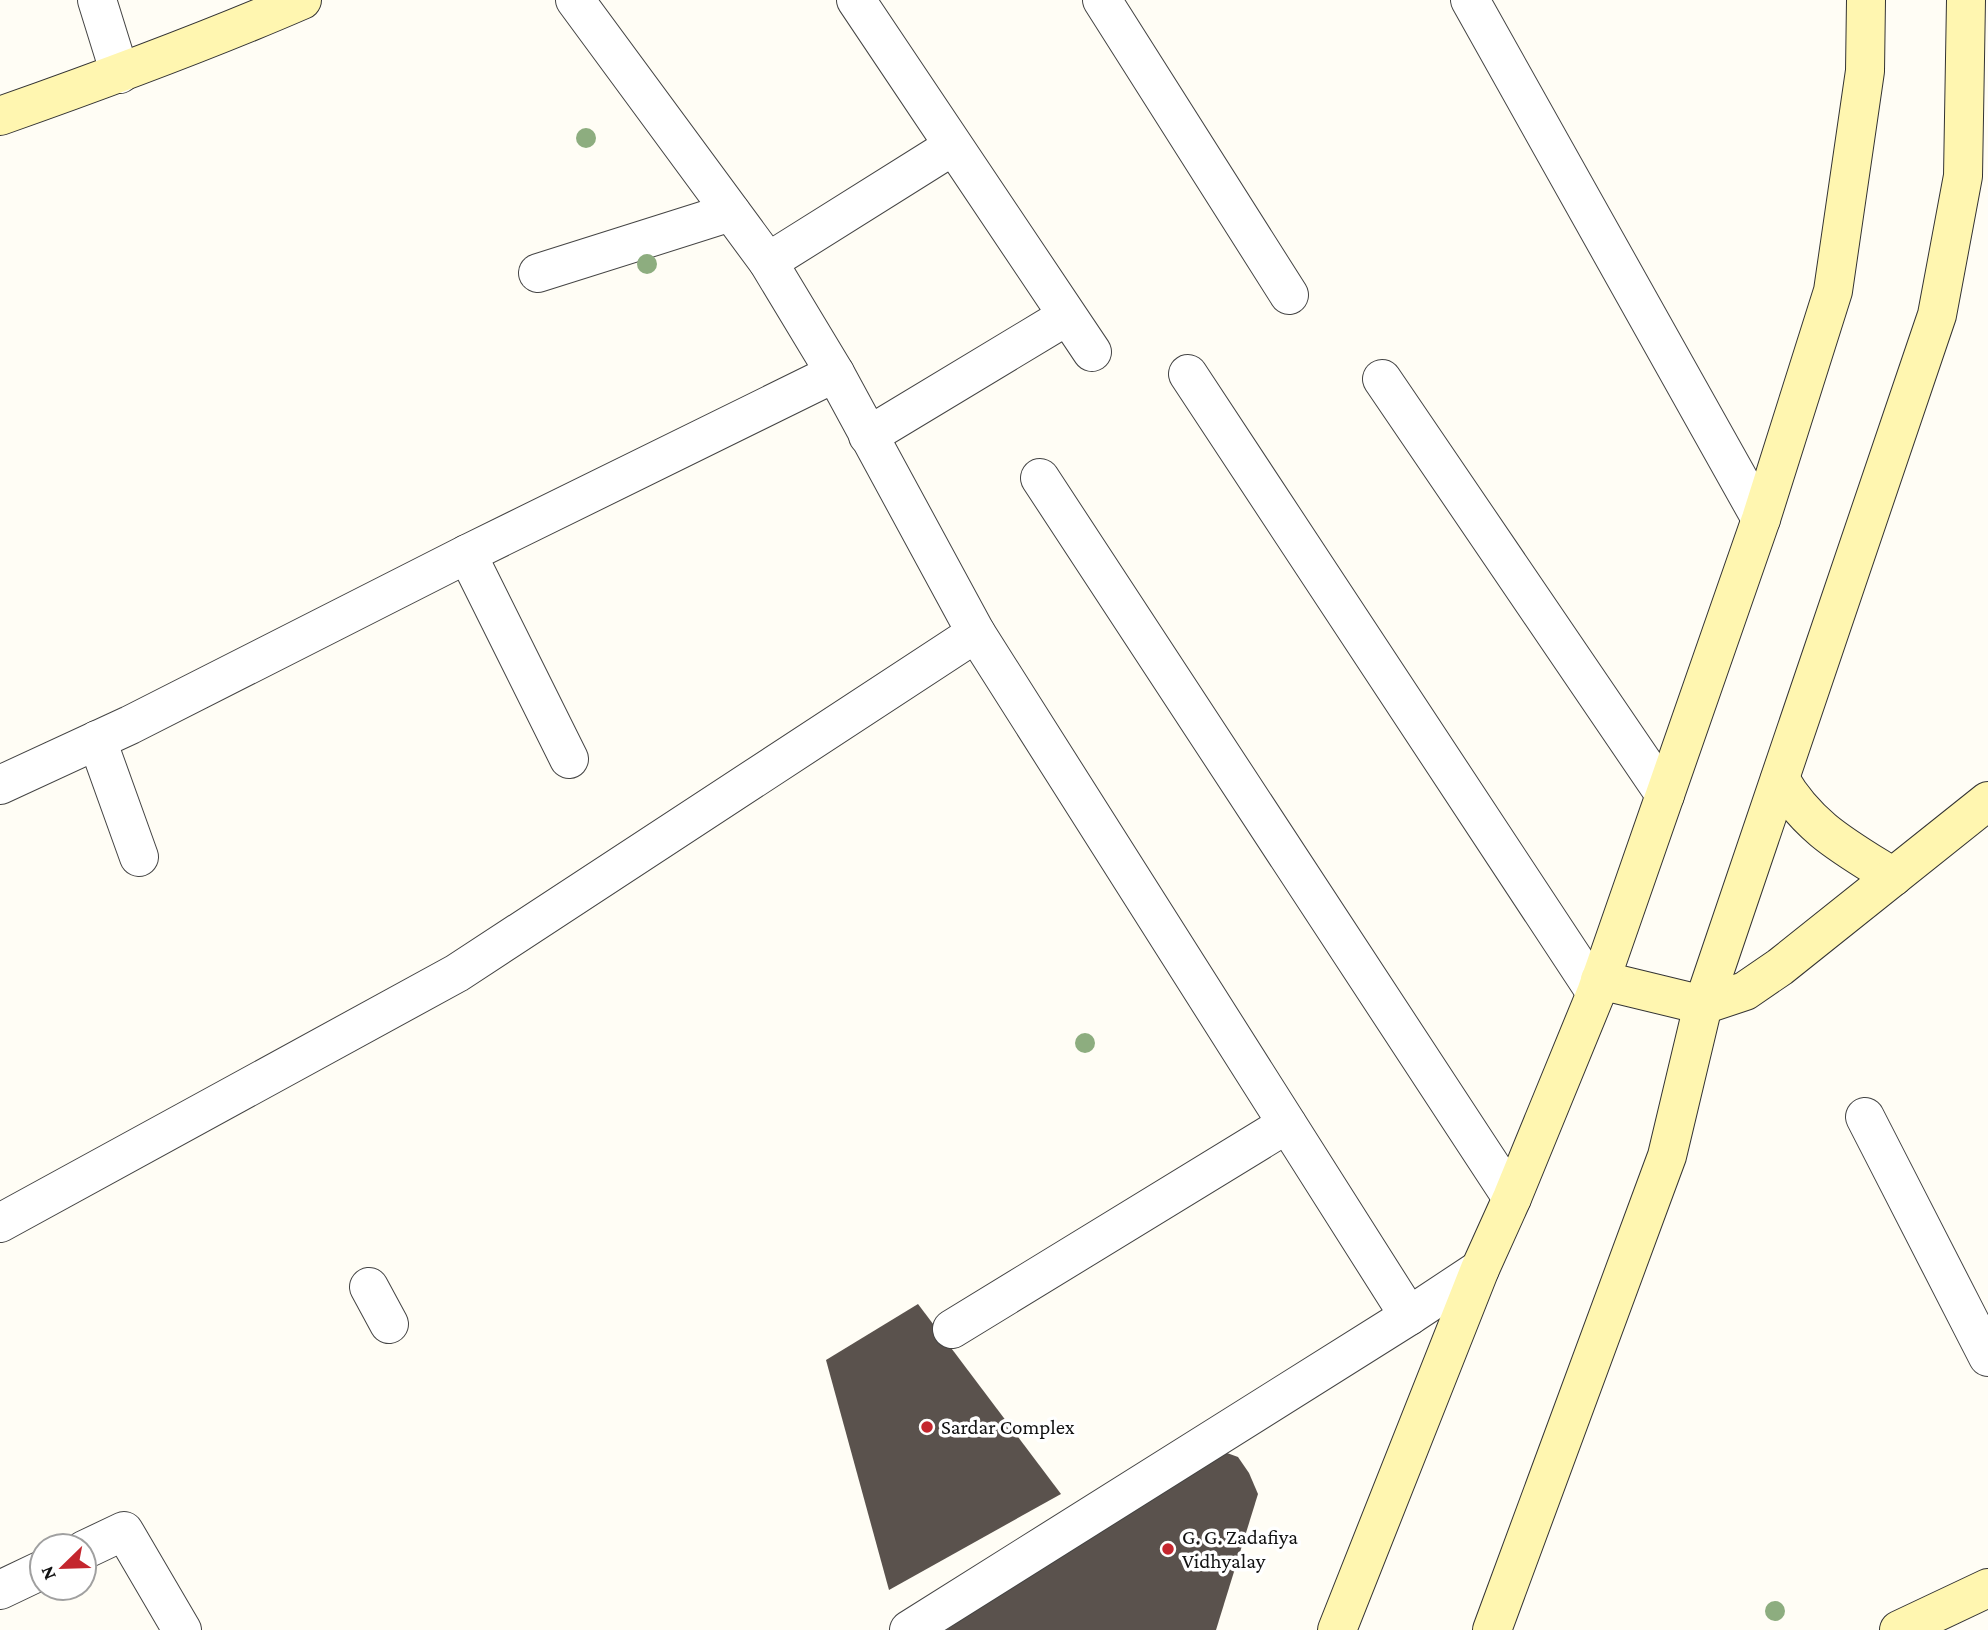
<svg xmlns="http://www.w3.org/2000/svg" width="1988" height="1630" font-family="'Crimson Pro',serif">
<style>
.building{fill:#5a524d}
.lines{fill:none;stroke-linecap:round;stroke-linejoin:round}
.street-casing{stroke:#444;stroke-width:40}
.secondary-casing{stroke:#333;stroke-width:40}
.street{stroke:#fff;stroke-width:38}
.secondary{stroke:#fff6b0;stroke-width:38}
.tree{fill:#8dad7f}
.poi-dot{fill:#c4262e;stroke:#fff;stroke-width:2.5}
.labels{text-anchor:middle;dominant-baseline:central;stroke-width:7;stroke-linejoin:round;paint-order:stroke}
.poi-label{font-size:21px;fill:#111;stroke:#fff;text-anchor:start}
</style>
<rect width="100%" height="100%" fill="#fffdf5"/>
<g class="building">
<polygon points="918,1304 1061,1494 889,1590 826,1360"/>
<polygon points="1208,1452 1227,1453 1238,1457 1249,1473 1258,1494 1216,1630 946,1630"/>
</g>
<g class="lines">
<defs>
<g id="street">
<polyline points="97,0 120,74"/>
<polyline points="575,0 768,262 835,373 976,633 1409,1316"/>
<polyline points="856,0 1092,352"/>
<polyline points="1102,0 1289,295"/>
<polyline points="1470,0 1761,519"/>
<polyline points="768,262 953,146"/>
<polyline points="538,273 731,212"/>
<polyline points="1188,374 1596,993"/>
<polyline points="1382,379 1665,795"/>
<polyline points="868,436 1067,316"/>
<polyline points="1040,478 1512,1198"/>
<polyline points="467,554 569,759"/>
<polyline points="97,740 139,857"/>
<polyline points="0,785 130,725 467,554 835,373"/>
<polyline points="1865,1117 1988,1357"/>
<polyline points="0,1223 457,973 976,633"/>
<polyline points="369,1287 389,1324"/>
<polyline points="952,1329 1287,1124"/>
<polyline points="84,1550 124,1531 182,1630"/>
<polyline points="0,1590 42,1570"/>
<polyline points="909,1630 1409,1316 1480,1269"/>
</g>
<g id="secondary">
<path d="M0,116C102,80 203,43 302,0"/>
<path d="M1780,779C1808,828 1847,848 1893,877"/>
<polyline points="1600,980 1703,1005 1745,991 1780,967 1988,801"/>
<polyline points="1337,1630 1480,1269 1512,1198 1596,993 1761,519 1833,291 1865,71 1866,0"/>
<polyline points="1492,1630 1667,1156 1703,1005 1937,315 1963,176 1966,0"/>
<polyline points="1899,1630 1988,1588"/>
</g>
</defs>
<use href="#street" class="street-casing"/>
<use href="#secondary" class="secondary-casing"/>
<use href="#street" class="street"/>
<use href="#secondary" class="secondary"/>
</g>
<g class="tree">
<circle cx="586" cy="138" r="10"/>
<circle cx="647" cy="264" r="10"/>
<circle cx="1085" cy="1043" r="10"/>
<circle cx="1775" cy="1611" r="10"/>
</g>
<g class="poi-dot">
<circle cx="927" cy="1427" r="7"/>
<circle cx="1168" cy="1549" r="7"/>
</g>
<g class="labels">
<g class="poi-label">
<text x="941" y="1427">Sardar Complex</text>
<text x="1182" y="1537">G. G. Zadafiya<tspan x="1182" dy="24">Vidhyalay</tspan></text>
</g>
</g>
<g transform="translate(63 1567) rotate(247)"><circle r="33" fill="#ffffff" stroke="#a0a0a0" stroke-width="2"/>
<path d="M0-5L12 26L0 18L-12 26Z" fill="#c4262e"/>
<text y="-10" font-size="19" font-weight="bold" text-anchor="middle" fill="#111111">N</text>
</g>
</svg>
